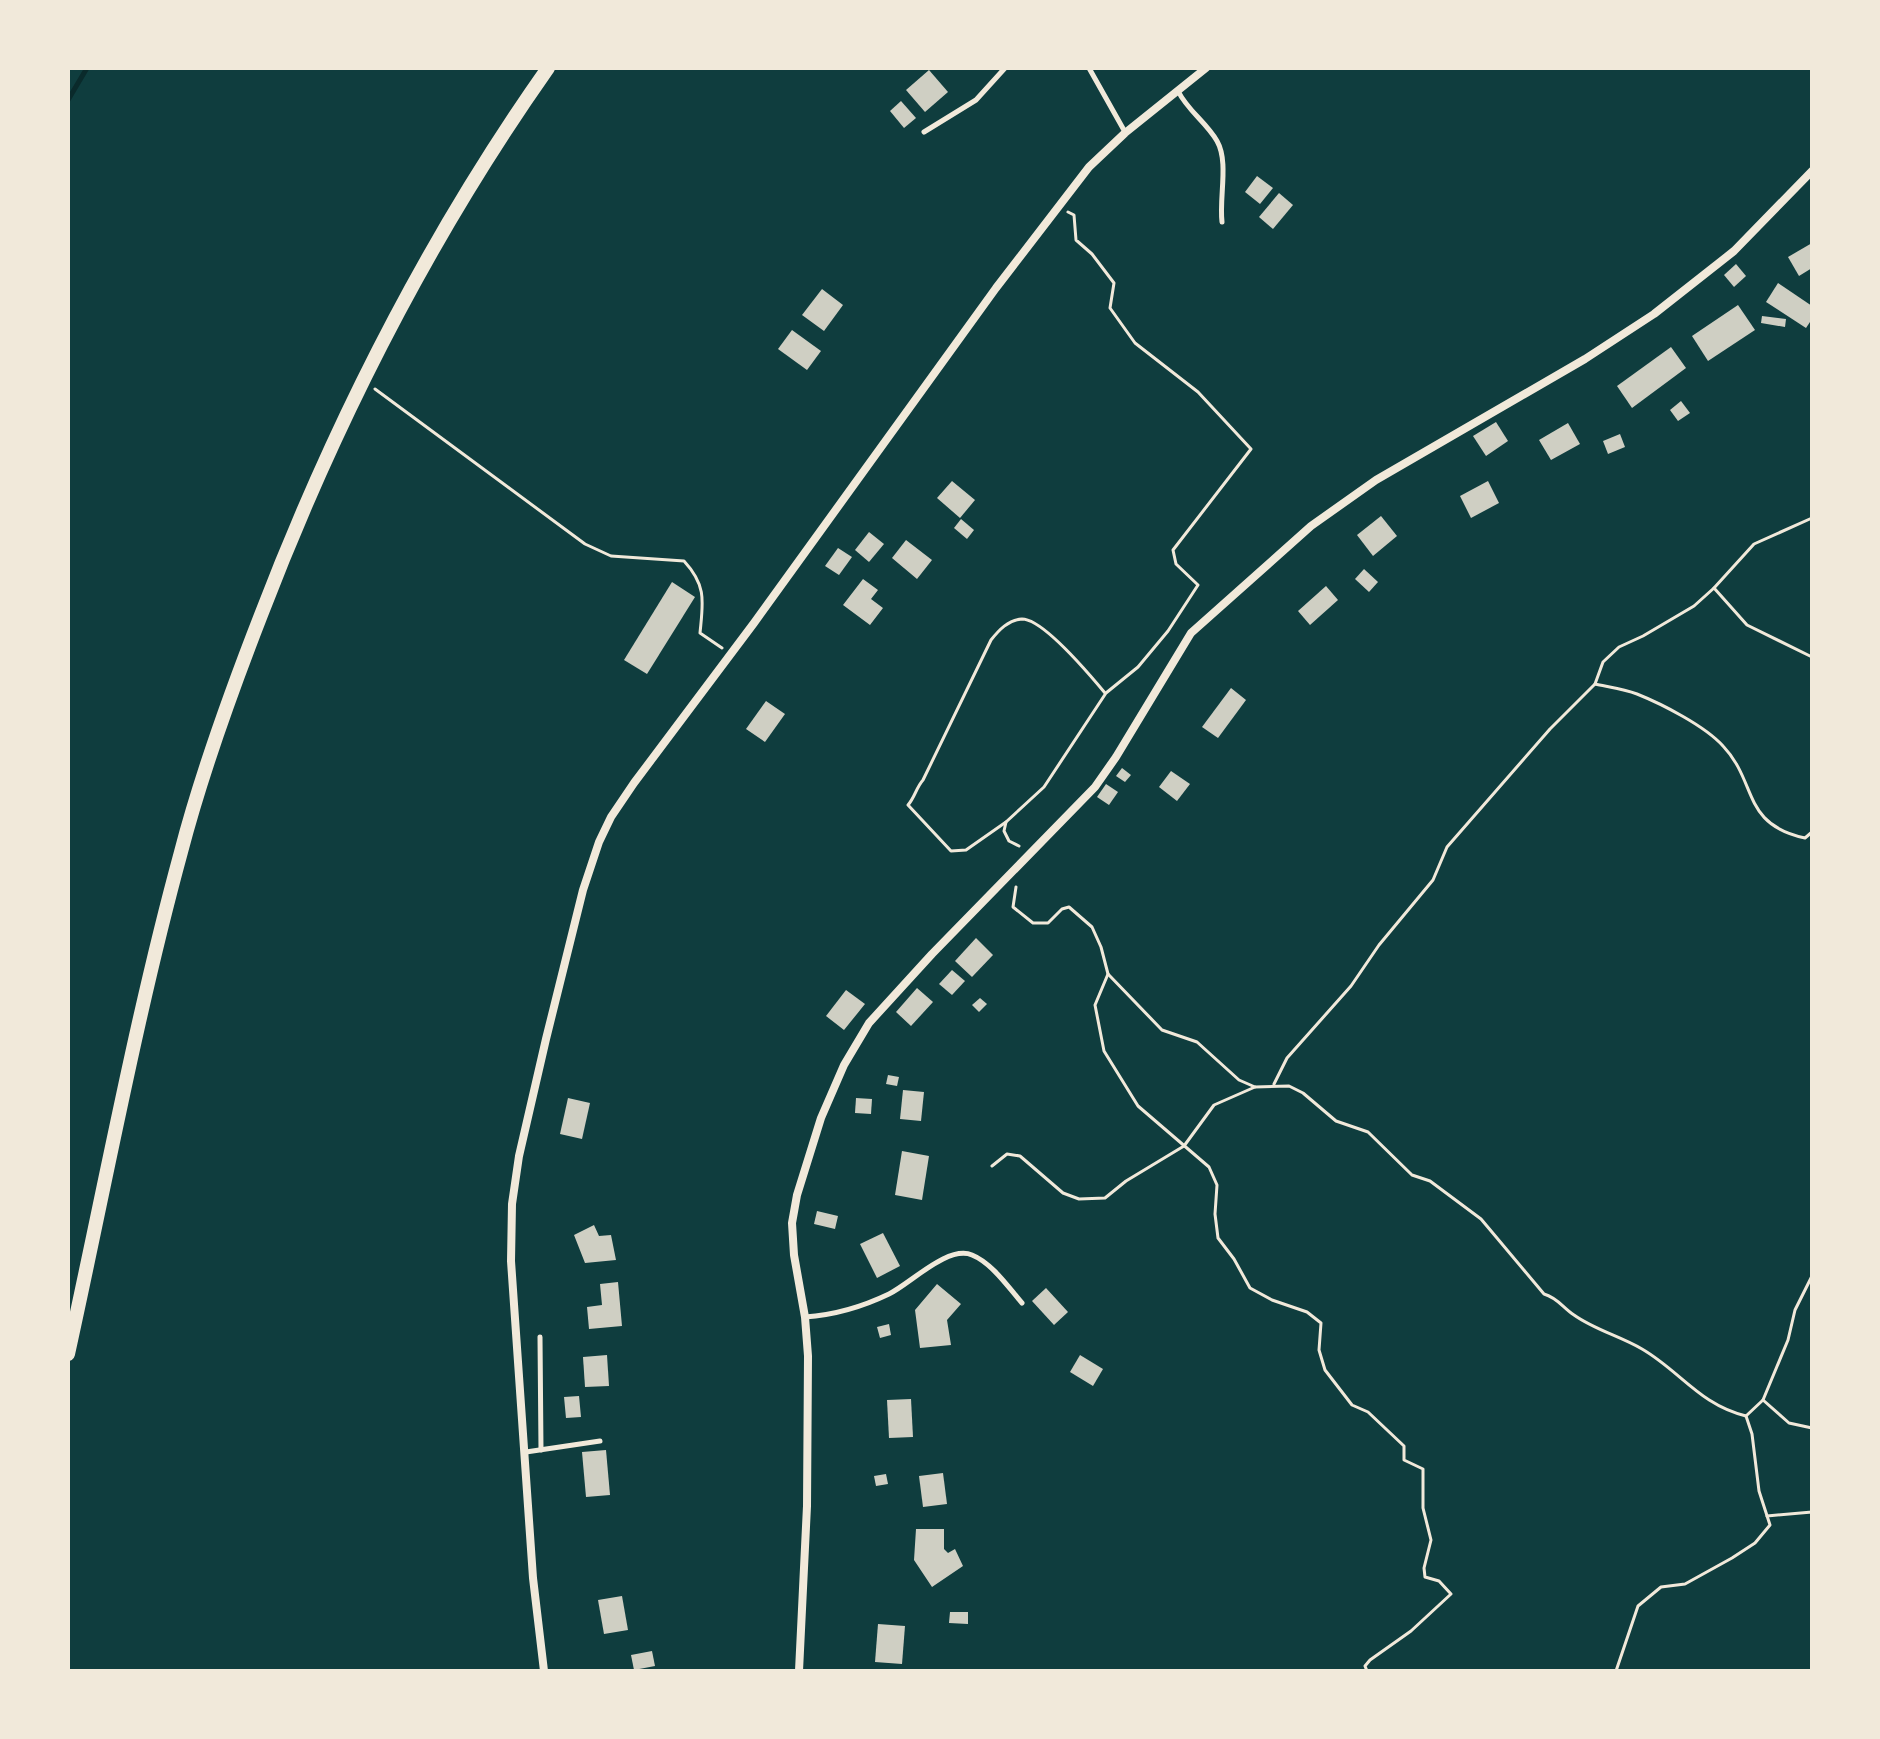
<svg xmlns="http://www.w3.org/2000/svg" width="1880" height="1739" font-family="Rubik,sans-serif">
<style>
.lines{fill:none;stroke-linecap:round;stroke-linejoin:round}
.stream{stroke:#0a2a2b;stroke-width:5}
.building{fill:#cfcfc3}
.path{stroke:#f1e9da;stroke-width:3}
.service{stroke:#f1e9da;stroke-width:5}
.minor{stroke:#f1e9da;stroke-width:8}
.secondary{stroke:#f1e9da;stroke-width:14}
</style>
<rect width="100%" height="100%" fill="#0f3d3e"/>
<g class="lines">
<polyline class="stream" points="68,100 87,68"/>
</g>
<g class="building">
<polygon points="929,70 948,92 925,112 906,90"/>
<polygon points="901,101 916,118 904,128 890,111"/>
<polygon points="1257,176 1273,188 1260,204 1245,192"/>
<polygon points="1279,193 1293,205 1273,229 1259,217"/>
<polygon points="1812,243 1812,268 1799,276 1788,257"/>
<polygon points="1736,264 1746,276 1734,287 1724,275"/>
<polygon points="1778,283 1812,306 1812,319 1806,328 1766,302"/>
<polygon points="822,289 843,305 824,331 802,315"/>
<polygon points="1738,305 1755,330 1708,361 1692,336"/>
<polygon points="1762,316 1786,319 1785,327 1761,323"/>
<polygon points="792,330 821,351 807,370 778,349"/>
<polygon points="1671,347 1686,368 1632,408 1617,386"/>
<polygon points="1681,401 1690,413 1678,421 1670,410"/>
<polygon points="1496,422 1508,441 1486,456 1473,436"/>
<polygon points="1568,423 1580,444 1551,460 1539,440"/>
<polygon points="1620,434 1625,447 1608,454 1603,441"/>
<polygon points="952,481 975,500 960,518 937,498"/>
<polygon points="1488,481 1499,503 1471,518 1460,496"/>
<polygon points="1381,516 1397,536 1373,556 1357,535"/>
<polygon points="961,519 974,530 967,539 954,528"/>
<polygon points="869,532 884,544 869,562 855,550"/>
<polygon points="906,540 932,560 917,579 892,558"/>
<polygon points="838,548 852,557 839,575 825,566"/>
<polygon points="1364,569 1378,582 1369,592 1355,579"/>
<polygon points="863,579 878,590 871,599 883,608 870,625 843,605"/>
<polygon points="672,582 695,597 647,674 624,660"/>
<polygon points="1326,586 1338,600 1310,625 1298,611"/>
<polygon points="1231,688 1246,700 1218,738 1202,727"/>
<polygon points="766,701 785,714 765,742 746,729"/>
<polygon points="1122,768 1131,775 1125,782 1116,776"/>
<polygon points="1171,771 1190,784 1177,801 1159,787"/>
<polygon points="1106,784 1118,792 1109,805 1097,797"/>
<polygon points="976,938 993,955 972,977 955,961"/>
<polygon points="952,970 965,981 952,995 939,984"/>
<polygon points="917,988 933,1002 911,1026 896,1012"/>
<polygon points="846,990 865,1004 844,1030 826,1016"/>
<polygon points="980,998 987,1004 979,1012 972,1005"/>
<polygon points="888,1075 899,1077 897,1086 886,1084"/>
<polygon points="903,1090 924,1092 921,1121 900,1119"/>
<polygon points="568,1098 590,1103 582,1139 560,1134"/>
<polygon points="856,1098 872,1099 871,1114 855,1113"/>
<polygon points="902,1151 929,1156 922,1200 895,1195"/>
<polygon points="817,1211 838,1216 835,1229 814,1224"/>
<polygon points="594,1225 599,1236 611,1235 616,1260 585,1263 574,1235"/>
<polygon points="883,1233 900,1266 877,1278 860,1244"/>
<polygon points="618,1282 622,1326 589,1329 587,1307 602,1305 600,1284"/>
<polygon points="937,1284 961,1304 947,1320 951,1345 920,1348 915,1310"/>
<polygon points="1046,1288 1068,1312 1054,1325 1032,1301"/>
<polygon points="889,1324 891,1335 880,1338 877,1327"/>
<polygon points="607,1355 609,1386 585,1387 583,1357"/>
<polygon points="1080,1355 1103,1369 1093,1386 1070,1372"/>
<polygon points="579,1396 581,1417 566,1418 564,1397"/>
<polygon points="911,1399 913,1437 889,1438 887,1400"/>
<polygon points="606,1450 610,1495 586,1497 582,1452"/>
<polygon points="943,1473 947,1504 923,1507 919,1476"/>
<polygon points="886,1474 888,1484 876,1486 874,1476"/>
<polygon points="916,1529 944,1529 944,1549 948,1553 955,1549 963,1566 932,1587 914,1560"/>
<polygon points="622,1596 628,1630 604,1634 598,1600"/>
<polygon points="950,1612 968,1612 968,1624 949,1623"/>
<polygon points="878,1624 905,1626 902,1664 875,1662"/>
<polygon points="652,1651 655,1666 634,1670 631,1655"/>
</g>
<g class="lines">
<g class="path">
<path d="M375,389L585,544L611,556L684,561C707,586 703,602 700,633L722,648"/>
<polyline points="1812,518 1754,544 1714,588 1747,625 1812,657"/>
<path d="M1595,684C1609,687 1624,689 1637,694C1662,704 1705,726 1723,746C1758,783 1741,824 1805,838L1812,832"/>
<path d="M1006,822L966,850L951,851L908,805C915,797 916,788 923,780L991,640C999,630 1008,620 1022,619C1043,619 1090,675 1105,693"/>
<polyline points="1019,846 1009,841 1004,831 1006,822 1044,787 1106,693 1138,667 1168,631 1198,585 1176,564 1173,550 1251,449 1198,392 1135,343 1110,308 1114,283 1092,254 1076,240 1074,215 1068,212"/>
<path d="M1016,887L1013,907L1033,923H1048L1062,909L1069,907L1092,927L1101,947L1108,974L1162,1030L1197,1042L1239,1080L1255,1087L1289,1086L1303,1093L1336,1121L1368,1132L1412,1175L1430,1181L1481,1219L1544,1294C1558,1298 1563,1308 1574,1315C1595,1330 1620,1336 1642,1349C1680,1371 1700,1405 1746,1416L1763,1400L1789,1423L1812,1428"/>
<polyline points="1108,974 1095,1005 1104,1051 1138,1106 1209,1167 1217,1185 1215,1214 1218,1238 1234,1259 1250,1288 1272,1300 1307,1312 1321,1323 1319,1350 1325,1370 1352,1405 1368,1412 1404,1446 1404,1460 1423,1469 1423,1508 1431,1540 1424,1568 1425,1577 1439,1581 1451,1594 1411,1631 1370,1660 1365,1666 1367,1671"/>
<polyline points="1274,1084 1287,1058 1351,986 1379,945 1433,880 1447,847 1550,729 1595,684 1603,662 1619,647 1643,636 1694,606 1714,588"/>
<polyline points="992,1166 1007,1154 1020,1156 1063,1193 1079,1199 1105,1198 1126,1181 1184,1146 1214,1105 1255,1087"/>
<polyline points="1763,1400 1788,1340 1795,1310 1812,1276"/>
<polyline points="1767,1516 1812,1512"/>
<polyline points="1616,1671 1638,1606 1661,1587 1685,1584 1732,1558 1755,1543 1770,1525 1759,1491 1752,1434 1746,1416"/>
</g>
<g class="service">
<polyline points="1089,68 1125,132"/>
<path d="M1178,91C1188,111 1206,122 1217,141C1229,162 1219,197 1222,222"/>
<polyline points="924,132 976,100 1005,68"/>
<path d="M805,1317C835,1315 862,1307 889,1294C911,1283 948,1245 972,1255C992,1263 1009,1288 1022,1303"/>
<polyline points="540,1337 541,1450"/>
<polyline points="526,1452 600,1441"/>
</g>
<g class="minor">
<polyline points="544,1671 533,1578 511,1261 512,1204 519,1156 546,1039 583,890 599,842 611,817 634,783 754,623 996,288 1089,167 1125,133 1206,68"/>
<polyline points="799,1671 807,1506 808,1356 805,1317 794,1255 792,1223 797,1195 821,1118 844,1065 869,1023 932,954 1095,787 1116,757 1191,633 1311,526 1376,480 1585,359 1654,314 1734,251 1812,171"/>
</g>
<path class="secondary" d="M68,1354C105,1186 136,1017 181,852C202,771 231,692 261,615C335,422 429,237 548,68"/>
</g>
<rect width="1880" height="1739" fill="none" stroke="#f1e9da" stroke-width="140"/>
</svg>
